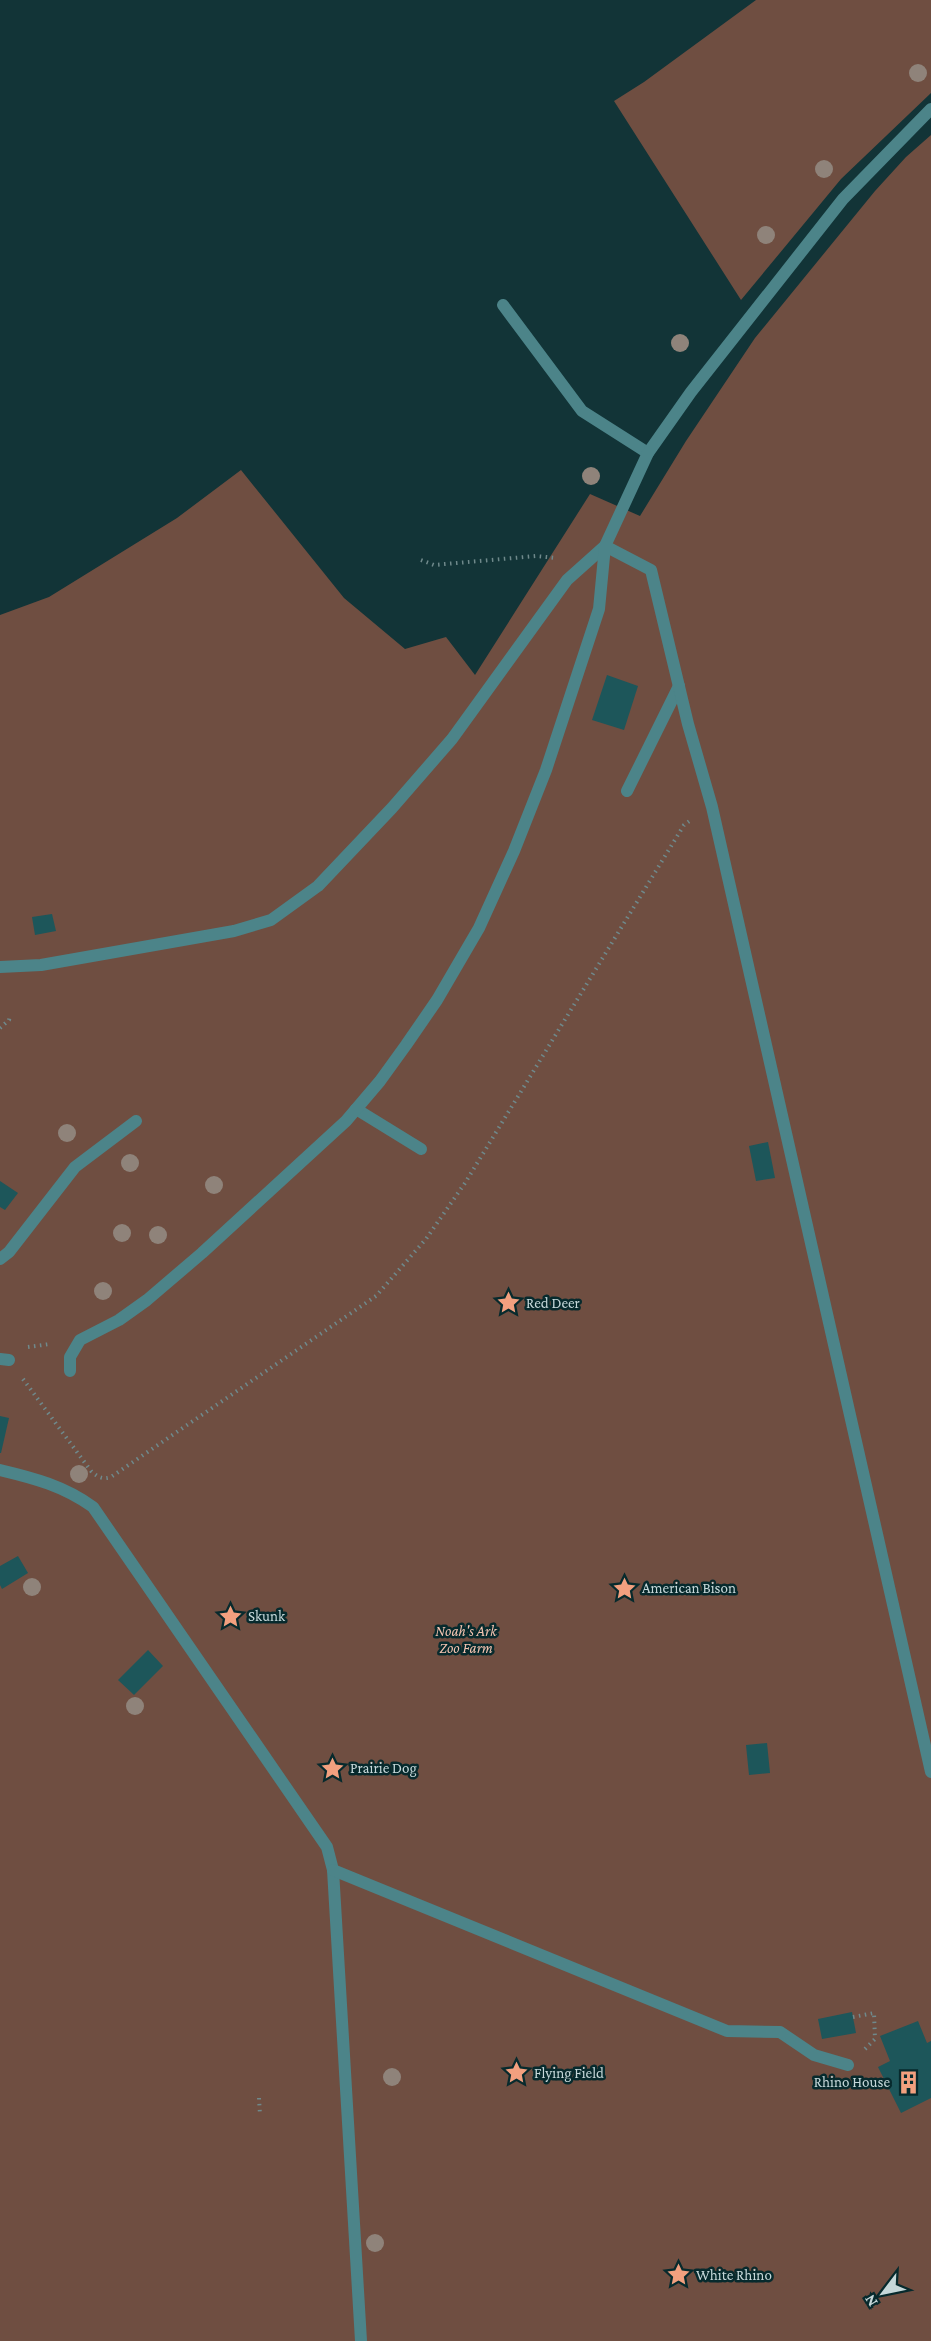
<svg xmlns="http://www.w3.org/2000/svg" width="931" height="2341" font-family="'Crimson Pro',serif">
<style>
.green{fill:#6f4e41}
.building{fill:#1d565a}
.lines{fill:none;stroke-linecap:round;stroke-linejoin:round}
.path{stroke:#6f898b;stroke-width:4;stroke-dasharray:1.5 4.5;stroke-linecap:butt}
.service{stroke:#4c8489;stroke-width:12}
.tree{fill:#8f837a}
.labels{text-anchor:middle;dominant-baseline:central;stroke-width:5;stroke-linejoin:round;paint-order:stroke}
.poi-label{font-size:15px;fill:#c6d8da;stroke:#072a2d;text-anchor:start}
.park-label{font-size:15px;font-style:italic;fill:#f5c4b1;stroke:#072a2d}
</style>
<rect width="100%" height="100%" fill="#123437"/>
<g class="green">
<polygon points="756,0 931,0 931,93 841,179 741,300 614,101 644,82"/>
<polygon points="931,135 931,2341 0,2341 0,615 49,597 177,518 241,470 344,598 405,649 446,637 475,675 590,494 640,516 686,441 755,338 875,191 906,157"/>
</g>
<g class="building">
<polygon points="607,675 638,686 624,730 592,720"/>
<polygon points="52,914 56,931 35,935 32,917"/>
<polygon points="768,1142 775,1178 756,1181 749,1146"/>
<polygon points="0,1181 18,1193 5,1210 0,1207"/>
<polygon points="0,1416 9,1418 1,1453 0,1453"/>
<polygon points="18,1556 28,1573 2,1589 0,1585 0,1566"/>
<polygon points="148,1650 163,1666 134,1695 118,1680"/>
<polygon points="767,1743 770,1773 749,1775 746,1745"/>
<polygon points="852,2012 856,2033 822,2039 818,2019"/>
<polygon points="918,2021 927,2043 931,2041 931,2098 901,2113 878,2067 890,2061 880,2036"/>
</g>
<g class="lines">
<g class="path">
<polyline points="421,560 434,565 536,556 556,558"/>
<polyline points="0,1028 9,1020 10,1015"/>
<polyline points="28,1347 50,1344"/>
<path d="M23,1379L91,1471C98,1477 102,1480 111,1477L376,1296L426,1239L465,1183L684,825L691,820"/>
<polyline points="853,2017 874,2013 875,2039 865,2049"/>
<polyline points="259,2098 260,2115"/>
</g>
<g class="service">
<polyline points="503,305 582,411 648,453"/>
<polyline points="627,791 679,686"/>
<polyline points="0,967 41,965 234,931 271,920 318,886 392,808 452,739 567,580 605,546 651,570 688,724 712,807 931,1772"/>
<polyline points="356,1109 421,1149"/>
<polyline points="0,1259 9,1252 75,1167 136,1121"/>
<polyline points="0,1359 9,1360"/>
<polyline points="70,1371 70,1357 80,1340 119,1320 147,1300 202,1253 346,1121 380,1081 406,1045 437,1000 479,928 514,851 546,770 599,609 605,546 648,453 691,392 843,199 931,109"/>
<path d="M0,1470C34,1478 64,1486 93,1507L327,1847L333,1870L361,2341"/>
<polyline points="333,1870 727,2031 780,2032 814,2055 848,2065"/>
</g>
</g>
<g class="tree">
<circle cx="918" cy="73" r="9"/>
<circle cx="824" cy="169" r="9"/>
<circle cx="766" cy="235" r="9"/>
<circle cx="680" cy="343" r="9"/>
<circle cx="591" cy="476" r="9"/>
<circle cx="67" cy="1133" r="9"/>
<circle cx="130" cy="1163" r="9"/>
<circle cx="214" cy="1185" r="9"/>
<circle cx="122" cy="1233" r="9"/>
<circle cx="158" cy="1235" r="9"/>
<circle cx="103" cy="1291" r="9"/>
<circle cx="79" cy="1474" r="9"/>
<circle cx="32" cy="1587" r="9"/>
<circle cx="135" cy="1706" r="9"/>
<circle cx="392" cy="2077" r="9"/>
<circle cx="375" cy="2243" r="9"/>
</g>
<defs>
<symbol id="sight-bare" viewBox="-9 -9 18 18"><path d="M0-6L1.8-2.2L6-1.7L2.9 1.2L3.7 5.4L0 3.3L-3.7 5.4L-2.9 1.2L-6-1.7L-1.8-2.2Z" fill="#f2a07f" stroke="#072a2d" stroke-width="2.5" paint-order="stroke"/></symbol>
<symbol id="building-bare" viewBox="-9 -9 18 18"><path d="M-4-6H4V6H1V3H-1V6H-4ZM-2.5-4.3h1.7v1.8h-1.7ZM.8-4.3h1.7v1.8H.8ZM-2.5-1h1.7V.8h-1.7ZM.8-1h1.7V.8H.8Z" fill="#f2a07f" stroke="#072a2d" stroke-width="2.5" paint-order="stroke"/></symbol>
</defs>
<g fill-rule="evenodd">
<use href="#sight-bare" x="492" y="1286" width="33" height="33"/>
<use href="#sight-bare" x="608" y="1572" width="33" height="33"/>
<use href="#sight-bare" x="214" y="1600" width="33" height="33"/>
<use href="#sight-bare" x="316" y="1752" width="33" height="33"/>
<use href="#sight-bare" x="500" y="2056" width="33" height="33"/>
<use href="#building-bare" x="892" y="2066" width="33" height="33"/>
<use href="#sight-bare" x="662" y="2258" width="33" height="33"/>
</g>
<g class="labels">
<g class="poi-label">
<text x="526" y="1303">Red Deer</text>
<text x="642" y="1588">American Bison</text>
<text x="248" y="1616">Skunk</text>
<text x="350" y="1768">Prairie Dog</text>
<text x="534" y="2073">Flying Field</text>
<text x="890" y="2082" text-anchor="end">Rhino House</text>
<text x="696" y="2275">White Rhino</text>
</g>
<g class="park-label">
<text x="466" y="1631">Noah's Ark<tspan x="466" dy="17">Zoo Farm</tspan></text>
</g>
</g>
<g transform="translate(883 2293) rotate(238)" stroke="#072a2d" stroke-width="4.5" paint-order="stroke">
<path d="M0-4.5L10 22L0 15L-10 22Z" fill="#c6d8da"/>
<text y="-9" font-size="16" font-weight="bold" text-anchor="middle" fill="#c6d8da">N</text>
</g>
</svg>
